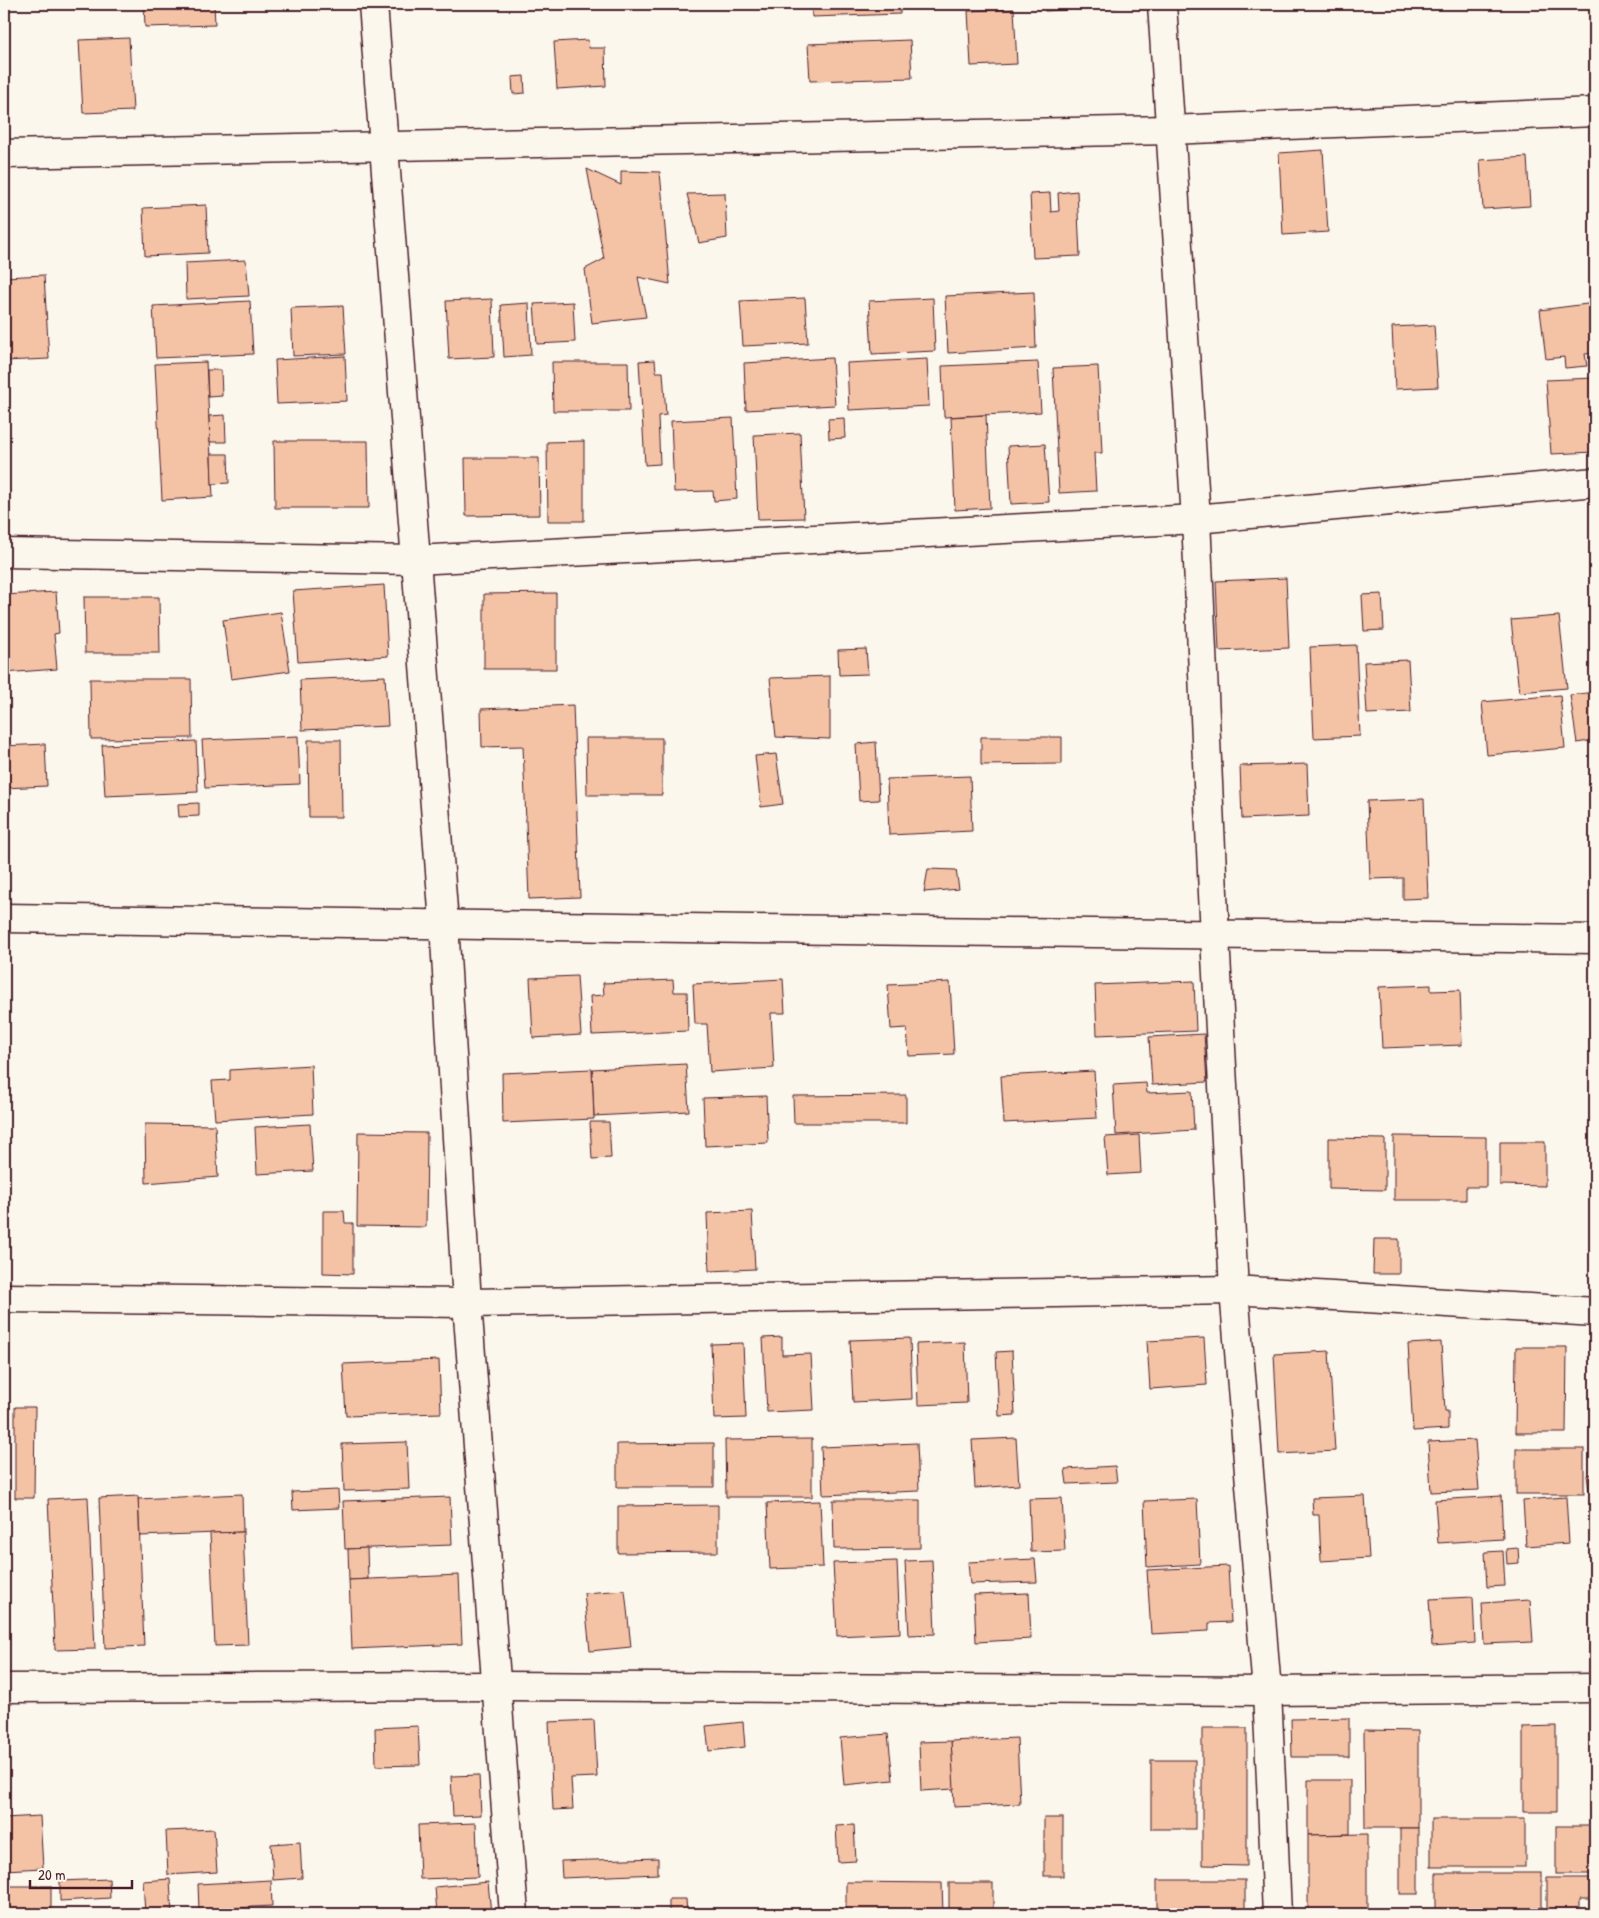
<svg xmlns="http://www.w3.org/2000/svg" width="1599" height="1918" font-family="'Patrick Hand',sans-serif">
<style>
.building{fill:#f4c2a5;stroke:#4a1f2b}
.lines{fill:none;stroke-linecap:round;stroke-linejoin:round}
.minor-casing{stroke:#4a1f2b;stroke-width:31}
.minor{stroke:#fbf7ec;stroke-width:28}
</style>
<rect width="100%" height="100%" fill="#fbf7ec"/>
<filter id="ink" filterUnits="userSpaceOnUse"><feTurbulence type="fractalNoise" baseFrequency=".02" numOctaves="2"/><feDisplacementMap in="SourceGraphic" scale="10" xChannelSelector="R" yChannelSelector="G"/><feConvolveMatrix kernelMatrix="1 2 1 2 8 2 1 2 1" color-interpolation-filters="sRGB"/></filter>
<g filter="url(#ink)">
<g class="building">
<polygon points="144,4 214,4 215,25 145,27"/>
<polygon points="811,4 900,4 900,14 812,17"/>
<polygon points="1044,4 1118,4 1118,7 1045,11"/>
<polygon points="1014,9 1017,64 971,66 968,11"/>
<polygon points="129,38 133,111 83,113 79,40"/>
<polygon points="588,40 589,48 605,48 606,86 557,89 554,42"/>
<polygon points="910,40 912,78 810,81 808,44"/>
<polygon points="524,76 525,93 513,94 512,77"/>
<polygon points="1323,150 1328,232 1283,235 1279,153"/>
<polygon points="1527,157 1530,206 1483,209 1480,160"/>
<polygon points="587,169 621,185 621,171 660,172 670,284 638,277 646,317 592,323 585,269 604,259"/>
<polygon points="1077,191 1080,256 1033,258 1030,194 1050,193 1051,212 1059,211 1058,193"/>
<polygon points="725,193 727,238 699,243 687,194"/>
<polygon points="206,205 208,253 145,256 143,208"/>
<polygon points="246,260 249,296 186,299 185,263"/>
<polygon points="44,275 49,359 4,361 4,277"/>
<polygon points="1034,292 1036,348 948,353 945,296"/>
<polygon points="805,298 808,343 743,346 740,301"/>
<polygon points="933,298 935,351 872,354 869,301"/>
<polygon points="492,299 494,357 449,359 446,301"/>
<polygon points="250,301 253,354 156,358 153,306"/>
<polygon points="573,302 575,342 537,344 534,304"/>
<polygon points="529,303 531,355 504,357 501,305"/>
<polygon points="1595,303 1595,353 1585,354 1587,366 1565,368 1564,357 1546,359 1540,310"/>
<polygon points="343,306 346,354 293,356 291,308"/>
<polygon points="1434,325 1438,387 1395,389 1392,327"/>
<polygon points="345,356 347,401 277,404 275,360"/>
<polygon points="832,358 835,405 746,410 744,363"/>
<polygon points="927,359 929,406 849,410 847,363"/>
<polygon points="655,360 656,372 663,372 666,415 658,416 660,464 645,465 639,361"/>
<polygon points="206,362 213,497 162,500 155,364"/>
<polygon points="552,362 628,362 629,411 553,411"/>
<polygon points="1038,362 1041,412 944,417 942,366"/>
<polygon points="1098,366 1102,453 1094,453 1096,491 1059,493 1053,368"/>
<polygon points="207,370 221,370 222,396 208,397"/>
<polygon points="1595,378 1595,452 1551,454 1546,380"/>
<polygon points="225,415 226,442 210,442 209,416"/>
<polygon points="986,415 990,508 955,510 951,417"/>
<polygon points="733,418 737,499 714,501 713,491 674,492 671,421"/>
<polygon points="844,418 845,438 829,439 828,419"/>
<polygon points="800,433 804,518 758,519 754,435"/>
<polygon points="274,441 368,441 369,508 275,508"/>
<polygon points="584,441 584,521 548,521 547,442"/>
<polygon points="1045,444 1049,502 1011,504 1008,446"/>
<polygon points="211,454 228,454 229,483 212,484"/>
<polygon points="465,458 539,458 540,515 466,516"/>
<polygon points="1286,578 1289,648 1219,651 1216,581"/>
<polygon points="384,585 388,656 298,662 293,591"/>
<polygon points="56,592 59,633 54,634 57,669 4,673 4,595"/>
<polygon points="556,593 556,669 484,669 484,594"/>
<polygon points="1382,594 1384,630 1364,631 1362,595"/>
<polygon points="84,597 159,597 160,653 85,653"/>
<polygon points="281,612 290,671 231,679 223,620"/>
<polygon points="1559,616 1567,688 1519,692 1511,620"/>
<polygon points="1356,645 1360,736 1314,738 1310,647"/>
<polygon points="866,649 868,674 839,675 838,650"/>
<polygon points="1408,660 1411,712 1367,714 1364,662"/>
<polygon points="385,676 388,726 302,730 300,680"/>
<polygon points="830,676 830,739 776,737 770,678"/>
<polygon points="90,679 191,679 192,738 91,739"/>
<polygon points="1595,692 1595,740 1577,743 1570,695"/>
<polygon points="1560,695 1565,748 1487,755 1482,702"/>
<polygon points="573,705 580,897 529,899 523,746 482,747 481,709"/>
<polygon points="298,736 300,784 205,788 202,740"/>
<polygon points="981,737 1062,737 1062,764 981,765"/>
<polygon points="586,738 662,738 662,795 587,795"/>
<polygon points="308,740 341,740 342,817 309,817"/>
<polygon points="196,741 198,792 105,796 102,745"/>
<polygon points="876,742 879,800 859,801 856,744"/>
<polygon points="45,744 47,786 4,788 4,746"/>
<polygon points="776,754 783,804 761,807 755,756"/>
<polygon points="1307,764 1309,816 1242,819 1240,766"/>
<polygon points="970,776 972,831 889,835 887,779"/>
<polygon points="1424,799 1428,898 1403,899 1403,878 1370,879 1367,801"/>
<polygon points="199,803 199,816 179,817 178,804"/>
<polygon points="928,869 956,870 959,889 924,892"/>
<polygon points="577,976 581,1035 533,1038 530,978"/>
<polygon points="783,979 785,1013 771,1013 774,1068 710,1072 707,1024 695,1024 693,984"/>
<polygon points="673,980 674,992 687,992 688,1031 592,1035 590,996 604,995 603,983"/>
<polygon points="1194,981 1196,1031 1097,1035 1095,985"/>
<polygon points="950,982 954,1054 909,1056 907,1028 891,1029 888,985"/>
<polygon points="1431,985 1431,991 1460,990 1462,1045 1382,1048 1379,987"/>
<polygon points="1204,1034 1207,1082 1152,1085 1149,1037"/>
<polygon points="686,1064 689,1111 594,1116 592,1069"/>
<polygon points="311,1065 313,1114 215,1120 212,1081 230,1080 230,1070"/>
<polygon points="592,1069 594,1119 503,1123 502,1073"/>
<polygon points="1094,1071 1097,1118 1004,1123 1001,1076"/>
<polygon points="1146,1083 1147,1093 1192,1091 1194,1130 1116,1135 1113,1085"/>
<polygon points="906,1095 906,1123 794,1123 793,1096"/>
<polygon points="766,1096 768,1143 705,1146 703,1098"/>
<polygon points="590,1122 609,1122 611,1158 592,1159"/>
<polygon points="145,1124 215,1125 218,1177 146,1183"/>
<polygon points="310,1124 313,1171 257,1174 255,1127"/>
<polygon points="358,1132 427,1133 426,1227 357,1226"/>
<polygon points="1139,1135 1141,1173 1108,1175 1105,1137"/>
<polygon points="1394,1136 1486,1137 1486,1187 1466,1187 1466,1200 1394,1200"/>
<polygon points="1329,1138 1385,1139 1385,1190 1329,1189"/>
<polygon points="1500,1142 1545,1142 1545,1186 1500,1185"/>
<polygon points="323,1211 344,1211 345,1223 353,1223 353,1274 323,1273"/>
<polygon points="752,1211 755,1269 709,1271 707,1213"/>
<polygon points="1374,1239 1399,1239 1399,1274 1373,1274"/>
<polygon points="782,1337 782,1355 811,1354 814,1410 767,1412 763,1338"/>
<polygon points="910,1338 912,1399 853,1402 850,1340"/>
<polygon points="1204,1338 1207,1385 1150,1389 1147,1341"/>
<polygon points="965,1342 967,1403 918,1405 916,1344"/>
<polygon points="1441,1342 1445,1411 1448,1411 1448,1429 1413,1431 1408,1344"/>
<polygon points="743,1343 746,1418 714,1419 711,1344"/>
<polygon points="1516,1347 1567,1347 1566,1433 1515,1433"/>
<polygon points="1012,1351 1015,1415 999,1416 996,1352"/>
<polygon points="1329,1351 1335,1451 1279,1454 1274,1354"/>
<polygon points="439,1360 441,1413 346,1416 343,1364"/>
<polygon points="15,1407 35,1407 34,1498 15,1498"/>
<polygon points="1016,1438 1019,1485 975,1488 972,1440"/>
<polygon points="812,1439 812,1497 726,1497 725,1440"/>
<polygon points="1475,1440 1479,1490 1431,1492 1428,1442"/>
<polygon points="407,1442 409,1489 344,1491 342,1444"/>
<polygon points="714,1443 714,1487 617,1487 617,1444"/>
<polygon points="917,1443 919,1491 823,1495 821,1447"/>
<rect x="1516" y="1449" width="68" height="45"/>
<polygon points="1115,1466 1117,1482 1067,1484 1065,1469"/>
<polygon points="1595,1474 1595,1491 1589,1491 1587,1475"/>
<polygon points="338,1490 339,1508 293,1510 292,1492"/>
<polygon points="242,1494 243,1532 140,1536 138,1499"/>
<polygon points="138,1496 144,1646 105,1648 99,1498"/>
<polygon points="1365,1496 1369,1558 1321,1561 1319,1515 1313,1515 1312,1498"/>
<polygon points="1501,1496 1503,1539 1438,1543 1435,1500"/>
<polygon points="88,1497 95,1649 55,1650 48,1499"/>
<polygon points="450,1497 452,1545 345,1549 343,1501"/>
<polygon points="1566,1497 1569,1543 1526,1546 1523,1500"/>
<polygon points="1062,1498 1065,1551 1031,1552 1029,1499"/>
<polygon points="1197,1499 1200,1564 1147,1567 1144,1501"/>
<polygon points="833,1500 920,1500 920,1548 834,1549"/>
<polygon points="820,1501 823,1567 770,1569 767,1503"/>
<polygon points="718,1505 718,1552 618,1553 618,1506"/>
<polygon points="243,1532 248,1645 215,1646 210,1533"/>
<polygon points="367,1548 368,1579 349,1580 348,1549"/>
<polygon points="1518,1548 1519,1563 1507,1564 1506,1549"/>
<polygon points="1503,1551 1505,1586 1487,1587 1485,1552"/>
<polygon points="1035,1559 1037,1582 970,1584 968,1562"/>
<polygon points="932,1560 935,1634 909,1635 905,1561"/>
<polygon points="897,1561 900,1633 837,1636 833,1563"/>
<polygon points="1228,1566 1231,1622 1209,1623 1209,1631 1151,1634 1147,1570"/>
<polygon points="459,1575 462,1644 352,1649 349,1580"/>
<polygon points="625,1590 631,1647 590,1651 584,1593"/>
<polygon points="1029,1593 1031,1639 976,1642 974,1595"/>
<polygon points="1473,1597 1475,1643 1432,1646 1429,1599"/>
<polygon points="1530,1600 1533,1642 1484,1644 1482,1603"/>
<polygon points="1349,1718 1349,1757 1292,1757 1291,1719"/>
<polygon points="594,1720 597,1777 571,1778 573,1809 553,1810 549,1722"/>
<polygon points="743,1722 745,1747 709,1751 706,1726"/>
<polygon points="418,1726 420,1765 376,1766 375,1728"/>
<polygon points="1556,1726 1556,1812 1523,1812 1523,1727"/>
<polygon points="1202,1728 1247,1728 1247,1866 1202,1865"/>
<polygon points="1364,1730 1418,1731 1418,1828 1365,1828"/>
<polygon points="888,1734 893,1780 844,1785 840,1738"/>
<polygon points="1017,1738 1020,1804 954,1807 951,1741"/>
<polygon points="951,1741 954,1789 921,1791 919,1742"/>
<rect x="1151" y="1760" width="44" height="69"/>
<polygon points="479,1775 481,1815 453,1816 451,1776"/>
<polygon points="1308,1780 1350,1780 1350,1834 1308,1835"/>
<polygon points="40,1816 43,1868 4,1870 4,1818"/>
<rect x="1044" y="1818" width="19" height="58"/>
<rect x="1431" y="1819" width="94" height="48"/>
<polygon points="476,1823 478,1877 420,1879 418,1825"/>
<polygon points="854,1825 856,1861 838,1862 836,1826"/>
<rect x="1556" y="1826" width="39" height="48"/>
<rect x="1400" y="1828" width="18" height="66"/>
<polygon points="214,1829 217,1872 168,1875 166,1831"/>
<polygon points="1367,1834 1367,1914 1308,1914 1308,1835"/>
<polygon points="300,1842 302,1878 273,1880 271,1844"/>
<polygon points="658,1858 658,1874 562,1878 561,1861"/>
<rect x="1436" y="1873" width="106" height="41"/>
<polygon points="1547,1878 1595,1878 1595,1899 1579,1899 1579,1914 1547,1914"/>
<polygon points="109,1879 110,1898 60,1901 60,1881"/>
<polygon points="170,1879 172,1914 145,1914 143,1881"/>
<polygon points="271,1880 272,1906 199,1910 198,1884"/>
<rect x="1157" y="1880" width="88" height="34"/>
<polygon points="488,1882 491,1914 437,1914 435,1887"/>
<polygon points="846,1882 942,1883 943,1914 846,1914"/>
<rect x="949" y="1883" width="44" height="31"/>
<rect x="4" y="1886" width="47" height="28"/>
<polygon points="669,1899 686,1899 687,1914 669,1914"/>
<rect x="701" y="1910" width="59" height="4"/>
</g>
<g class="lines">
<defs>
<g id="minor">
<polyline points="373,4 444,923 467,1303 514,1914"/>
<polyline points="1162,4 1196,519 1215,937 1234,1290 1267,1691 1277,1914"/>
<polyline points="4,154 1170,130 1595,112"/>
<polyline points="4,553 415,560 1196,519 1595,482"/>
<path d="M4,918C534,924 1065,936 1595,939"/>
<polyline points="4,1298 467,1303 1234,1290 1595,1312"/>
<polyline points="4,1688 496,1686 1267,1691 1595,1688"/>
</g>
</defs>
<use href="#minor" class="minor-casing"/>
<use href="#minor" class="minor"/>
</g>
</g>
<rect width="1599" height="1918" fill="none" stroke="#fbf7ec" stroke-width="20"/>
<rect x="10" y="10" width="1579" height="1898" fill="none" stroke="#4a1f2b" stroke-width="2" filter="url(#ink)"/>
<path d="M30 1880v8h102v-8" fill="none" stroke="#4a1f2b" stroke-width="2.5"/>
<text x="38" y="1880" font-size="15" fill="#4a1f2b" stroke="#fbf7ec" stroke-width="4" paint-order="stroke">20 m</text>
</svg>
